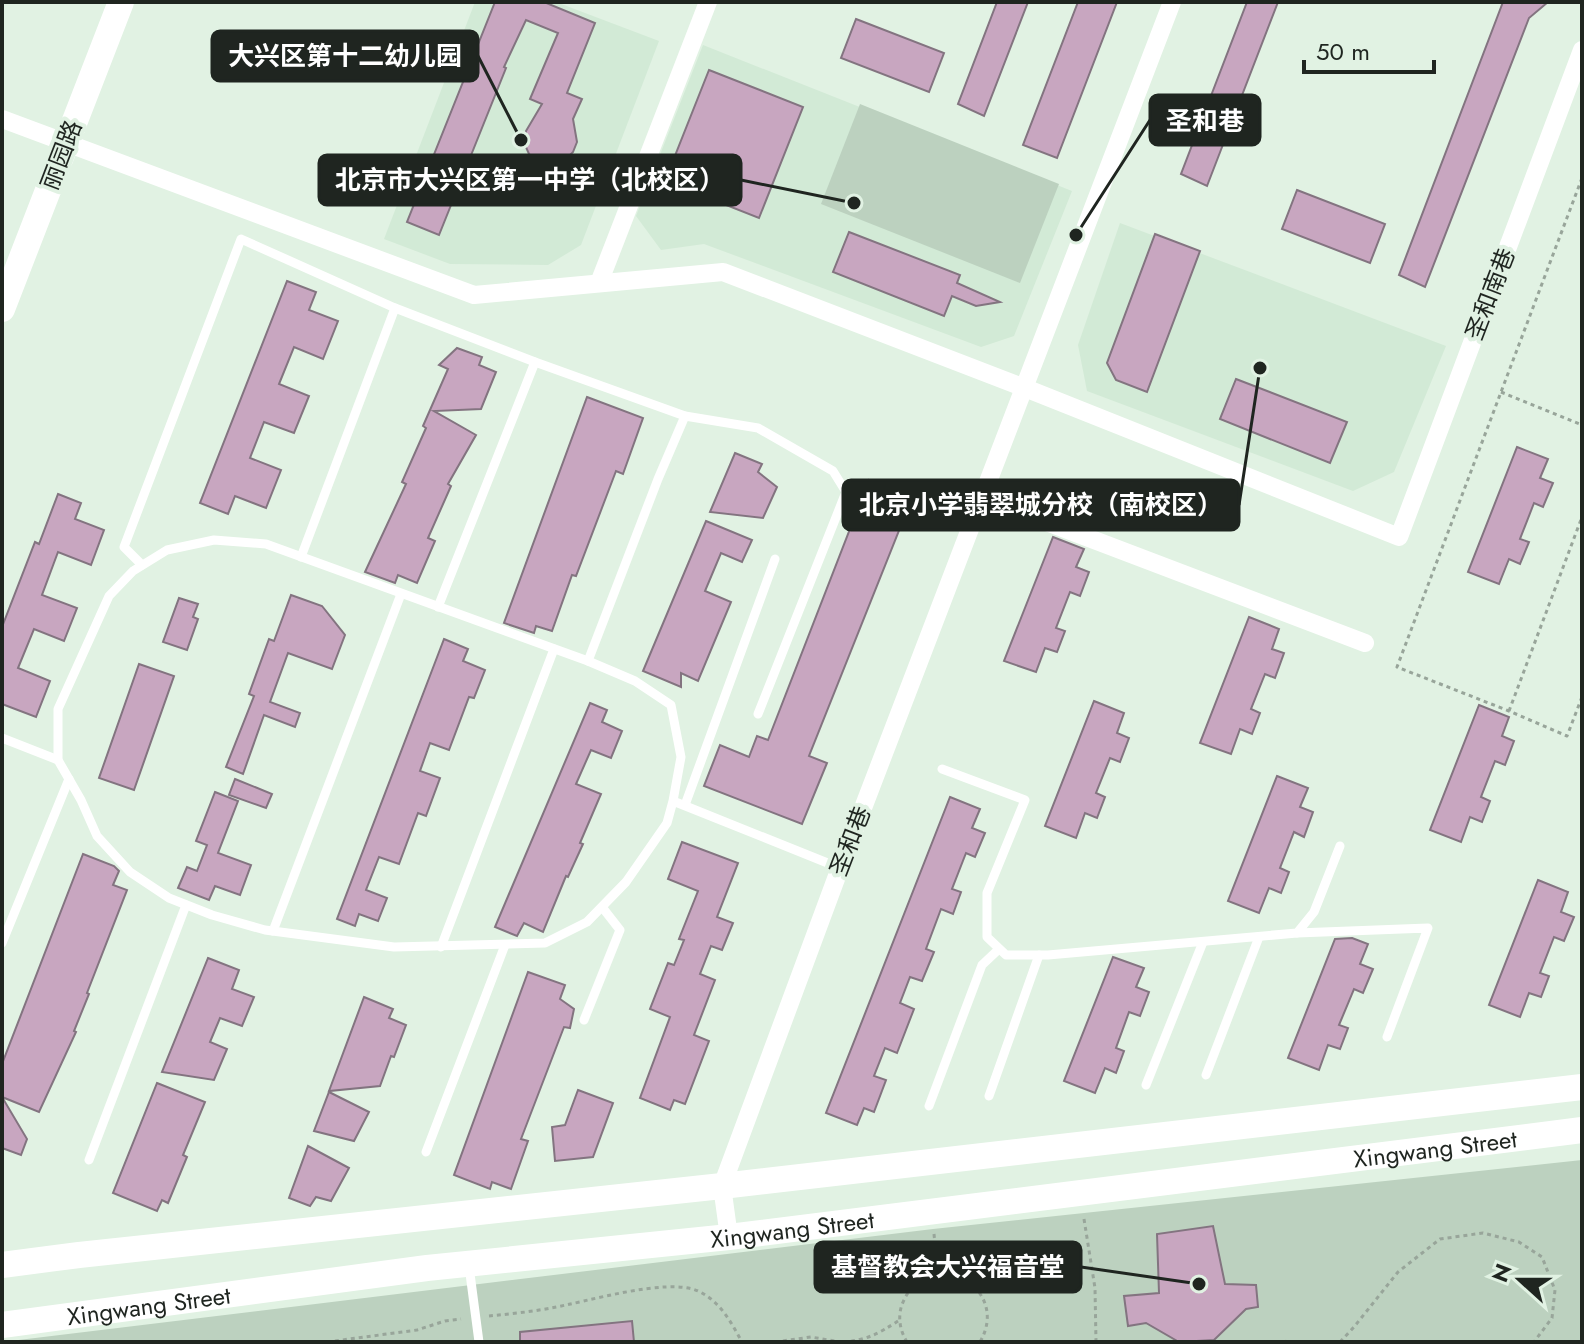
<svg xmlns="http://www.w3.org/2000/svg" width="1584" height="1344" font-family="Jost,'Noto Sans SC',sans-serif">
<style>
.built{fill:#d2ead6}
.green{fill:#bcd1bf}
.building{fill:#c8a6c0;stroke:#837480;stroke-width:2}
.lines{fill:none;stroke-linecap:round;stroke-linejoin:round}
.path{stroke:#98a59a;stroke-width:3;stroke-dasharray:4 4;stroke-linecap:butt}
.lane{stroke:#fff;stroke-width:9}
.street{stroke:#fff;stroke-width:18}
.secondary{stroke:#fff;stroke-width:26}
.labels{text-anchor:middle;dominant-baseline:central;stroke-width:8;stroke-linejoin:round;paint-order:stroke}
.street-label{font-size:24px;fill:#1f2520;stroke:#e1f2e3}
.leader{fill:none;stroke:#1f2520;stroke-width:3}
.callout-dot{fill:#1f2520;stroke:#e1f2e3;stroke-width:3}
.callout{fill:#1f2520;stroke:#1f2520;stroke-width:3}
.callout-label{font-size:26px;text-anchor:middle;font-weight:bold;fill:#fff}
</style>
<rect width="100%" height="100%" fill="#e1f2e3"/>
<g class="built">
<polygon points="475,2 556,2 659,41 581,245 548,265 450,264 384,239"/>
<polygon points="703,45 1072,191 1014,336 981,347 704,244 661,250 636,216"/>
<polygon points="1120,223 1446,346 1394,472 1353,491 1087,391 1078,345"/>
</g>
<g class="green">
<polygon points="860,104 1059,184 1020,283 821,204"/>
<polygon points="1582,1160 1582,1342 2,1342 933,1229"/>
</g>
<g class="building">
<polygon points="495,2 544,2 595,23 567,93 582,99 573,119 577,142 573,152 567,158 559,164 548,165 537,162 529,154 525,145 526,131 542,104 530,99 558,33 526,20 504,67 506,68 439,235 407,222"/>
<polygon points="997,2 1028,2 984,116 958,104"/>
<polygon points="1078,2 1117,2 1057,158 1023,145"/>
<polygon points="1247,2 1278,2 1207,186 1181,174"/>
<polygon points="1503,2 1548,2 1529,18 1425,287 1399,275"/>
<polygon points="856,19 944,53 929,92 841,58"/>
<polygon points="709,70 803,107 759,218 665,181"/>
<polygon points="1297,190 1385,224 1370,263 1282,229"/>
<polygon points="849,232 960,275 957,283 1000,302 976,306 952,296 944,316 833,272"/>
<polygon points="1155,234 1200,251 1147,392 1116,380 1107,363"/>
<polygon points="287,281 316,292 309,310 338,321 323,359 294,347 279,384 309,396 294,433 264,422 250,458 281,470 266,508 235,496 228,514 200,503"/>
<polygon points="457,348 482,357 479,365 496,372 481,409 434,411 476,435 448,484 451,486 428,538 435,541 417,583 398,575 395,583 365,572 406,484 402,482 426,428 423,426 448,369 439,365"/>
<polygon points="1236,379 1347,422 1330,463 1220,419"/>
<polygon points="587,397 643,418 623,474 616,471 576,576 572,575 552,631 536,626 534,633 504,623"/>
<polygon points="1517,447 1548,459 1540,478 1553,483 1543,507 1534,503 1520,539 1529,542 1520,564 1509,559 1499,584 1468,572"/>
<polygon points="735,453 762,464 758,472 777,487 763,518 710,512"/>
<polygon points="869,480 893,489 890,495 910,503 809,756 827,763 802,824 704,786 720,745 749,757 757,736 768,740"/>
<polygon points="58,494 81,503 75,519 104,530 91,565 58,552 42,595 77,608 64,641 34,629 18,668 50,681 36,717 2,704 2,627 35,542 39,544"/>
<polygon points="706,521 752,540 742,562 721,553 705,591 731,602 698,681 681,673 681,687 643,671"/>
<polygon points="1053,537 1084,549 1076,567 1089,572 1080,596 1070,592 1056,628 1065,631 1057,652 1045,648 1036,672 1004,661"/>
<polygon points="291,595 322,606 345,635 332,669 288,653 270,702 300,713 295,727 264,715 243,774 226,767 254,696 249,694 269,639 274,641"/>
<polygon points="179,598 198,604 193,617 198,619 187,650 163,642"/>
<polygon points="1249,617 1279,629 1272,649 1284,653 1275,678 1265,674 1251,709 1260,713 1252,734 1240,729 1231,754 1200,743"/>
<polygon points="444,639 468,649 463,661 485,670 474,698 469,697 449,750 430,743 420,771 440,778 426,816 418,813 399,864 379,857 366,890 387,898 378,921 359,914 355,926 337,919"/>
<polygon points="139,664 174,676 134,790 99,778"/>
<polygon points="1094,701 1124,713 1117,733 1129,738 1120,762 1110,758 1096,793 1105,797 1097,818 1085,813 1076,838 1045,826"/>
<polygon points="590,703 607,710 602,722 622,731 611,758 591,750 576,784 601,794 580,843 583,844 568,877 566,876 543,932 524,923 517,936 495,927"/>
<polygon points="1479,705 1509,717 1502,736 1514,741 1505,765 1495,761 1481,797 1490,801 1482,822 1470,817 1461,842 1430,830"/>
<polygon points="1277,776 1308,788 1300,807 1313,812 1304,837 1294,832 1280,868 1289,872 1281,893 1269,888 1259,913 1228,901"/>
<polygon points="235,779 272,794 266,808 229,795"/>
<polygon points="215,792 238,801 218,853 251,865 240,895 215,886 209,900 178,888 187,867 197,871 207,845 196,841"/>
<polygon points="950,797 980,809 972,828 985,833 975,857 966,853 952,889 961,892 953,914 941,909 926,949 934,952 922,981 910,977 900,1003 914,1009 897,1053 885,1048 874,1076 886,1080 874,1112 864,1108 857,1125 826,1113"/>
<polygon points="682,842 738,863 717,917 733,923 722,950 711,946 700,974 715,980 694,1035 709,1041 685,1104 674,1100 670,1110 640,1098 670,1017 650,1009 668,963 674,965 684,940 679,939 698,891 668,879"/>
<polygon points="83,854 114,866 119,871 113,885 127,890 87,993 89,994 74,1031 76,1032 39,1112 2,1097 27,1139 21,1155 2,1148 2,1064"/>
<polygon points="1538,880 1568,892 1561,912 1574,917 1564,941 1554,937 1540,973 1549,976 1541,997 1529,993 1520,1017 1489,1005"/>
<polygon points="1352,938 1368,944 1360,964 1373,969 1363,993 1354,989 1339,1025 1348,1028 1340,1049 1328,1045 1319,1070 1288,1058 1335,939"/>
<polygon points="1113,957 1144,968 1136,987 1149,992 1140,1016 1129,1012 1116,1048 1124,1051 1116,1073 1105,1068 1095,1093 1064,1081"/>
<polygon points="208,958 239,970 232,989 254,997 242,1026 220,1018 210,1042 227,1049 214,1080 162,1072"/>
<polygon points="528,972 565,985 560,999 574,1009 570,1028 564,1027 521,1139 528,1141 511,1189 492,1182 490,1189 454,1175"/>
<polygon points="364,997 393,1009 389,1018 406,1025 394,1057 391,1056 380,1086 329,1091"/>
<polygon points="157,1083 205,1102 183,1155 187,1157 168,1203 162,1200 157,1211 113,1193"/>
<polygon points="578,1090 613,1103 593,1157 555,1161 552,1127 565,1125"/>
<polygon points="329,1092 369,1112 354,1141 314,1131"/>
<polygon points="308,1146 349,1168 331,1201 316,1197 310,1206 289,1198"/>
<polygon points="1213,1226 1225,1284 1256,1285 1258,1307 1246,1309 1214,1340 1179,1342 1146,1323 1128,1326 1124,1296 1159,1293 1157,1234"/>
<polygon points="632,1321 634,1342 520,1342 520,1332"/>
</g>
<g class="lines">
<g class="path">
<polyline points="1582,178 1397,667 1509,711 1567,736 1582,697"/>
<polyline points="1501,392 1582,425"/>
<polyline points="1509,711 1582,517"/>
<polyline points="1084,1219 1095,1288 1096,1342"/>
<polyline points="934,1234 938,1274"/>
<path d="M489,1316C509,1314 530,1312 551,1308C586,1302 667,1277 698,1291C720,1301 731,1322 742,1342"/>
<polyline points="1285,1341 1287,1342"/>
<polyline points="327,1342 417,1330 445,1321 461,1319"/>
<polyline points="775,1342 811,1337 840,1342"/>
<path d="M843,1342C867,1340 878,1334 898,1321"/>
<path d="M907,1342C899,1329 897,1314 904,1300C930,1244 1012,1287 980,1342"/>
<polyline points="1340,1342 1354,1327 1398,1272 1440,1239 1483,1233 1519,1242 1542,1257 1555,1290 1552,1318 1534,1342"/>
</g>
<g class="lane">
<polyline points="301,557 395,308"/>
<polyline points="142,565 124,547 241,239 395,308 535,362 685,416 758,428 833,471 846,492 758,714"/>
<polyline points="438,607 535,362"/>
<polyline points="588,661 658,479 685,416"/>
<polyline points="2,738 58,760"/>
<polyline points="942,769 1025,800 987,893 987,937 1006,955 1048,955 1297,933 1314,912 1340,846"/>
<polyline points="673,801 667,823 626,882 587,922 545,943 394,947 265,930 212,915 169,898 130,872 97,836 81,800 58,760 58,709 109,596 133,571 167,550 214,540 266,544 588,661 635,681 671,705 681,757 673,801 840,868"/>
<polyline points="685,805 775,559"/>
<polyline points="273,931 401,594"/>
<polyline points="1297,933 1428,928 1387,1037"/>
<polyline points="2,943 69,779"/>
<polyline points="441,947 554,649"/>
<polyline points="584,1020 620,930 602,907"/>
<polyline points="1206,1075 1259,937"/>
<polyline points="1146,1085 1203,942"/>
<polyline points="989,1096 1039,955"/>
<polyline points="929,1106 982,965 999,949"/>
<polyline points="426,1152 505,945"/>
<polyline points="89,1160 186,905"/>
<polyline points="469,1266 479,1342"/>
</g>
<g class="street">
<polyline points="2,119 474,295 723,272 1025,388 1399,537 1582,50"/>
<polyline points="599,283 708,2"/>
<polyline points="981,497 1365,643"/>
<polyline points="729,1237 722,1186 840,868 1172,2"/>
</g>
<g class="secondary">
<polyline points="2,309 121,2"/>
<polyline points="2,1265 79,1255 722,1186 1582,1087"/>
<path id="s1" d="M2,1325L427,1268L729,1237L1582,1130"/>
</g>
</g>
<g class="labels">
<g class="street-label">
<text transform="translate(61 155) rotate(-69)">丽园路</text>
<text transform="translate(1490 294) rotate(-69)">圣和南巷</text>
<text transform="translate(850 841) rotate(-69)">圣和巷</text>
<text stroke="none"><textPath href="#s1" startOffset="1444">Xingwang Street</textPath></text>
<text stroke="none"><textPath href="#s1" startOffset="796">Xingwang Street</textPath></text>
<text stroke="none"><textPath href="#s1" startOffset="148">Xingwang Street</textPath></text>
</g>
</g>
<path class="leader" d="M521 140L478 56M1076 235L1150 120M854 203L741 180M1260 368L1239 505M1199 1284L1081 1267"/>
<g class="callout-dot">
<circle cx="521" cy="140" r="8"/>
<circle cx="1076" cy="235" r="8"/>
<circle cx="854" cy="203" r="8"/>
<circle cx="1260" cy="368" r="8"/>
<circle cx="1199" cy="1284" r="8"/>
</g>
<g class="callout">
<rect x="212" y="31" width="266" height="50" rx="8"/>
<rect x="1150" y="95" width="110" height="50" rx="8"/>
<rect x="319" y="155" width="422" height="50" rx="8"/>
<rect x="843" y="480" width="396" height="50" rx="8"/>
<rect x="815" y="1242" width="266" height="50" rx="8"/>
</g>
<g class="callout-label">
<text x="345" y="65">大兴区第十二幼儿园</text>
<text x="1205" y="130">圣和巷</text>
<text x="530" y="189">北京市大兴区第一中学（北校区）</text>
<text x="1041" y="514">北京小学翡翠城分校（南校区）</text>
<text x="948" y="1276">基督教会大兴福音堂</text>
</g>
<rect width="1584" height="1344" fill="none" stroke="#1f2520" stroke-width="8"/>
<g transform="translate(1520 1280) rotate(291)" stroke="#e1f2e3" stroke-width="6" paint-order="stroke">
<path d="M0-6L14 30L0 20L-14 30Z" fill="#1f2520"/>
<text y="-12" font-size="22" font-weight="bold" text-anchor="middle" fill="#1f2520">N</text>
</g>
<path d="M1304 60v12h130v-12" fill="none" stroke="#1f2520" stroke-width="4"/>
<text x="1316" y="60" font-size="24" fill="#1f2520" stroke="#e1f2e3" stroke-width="6" paint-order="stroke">50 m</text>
</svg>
